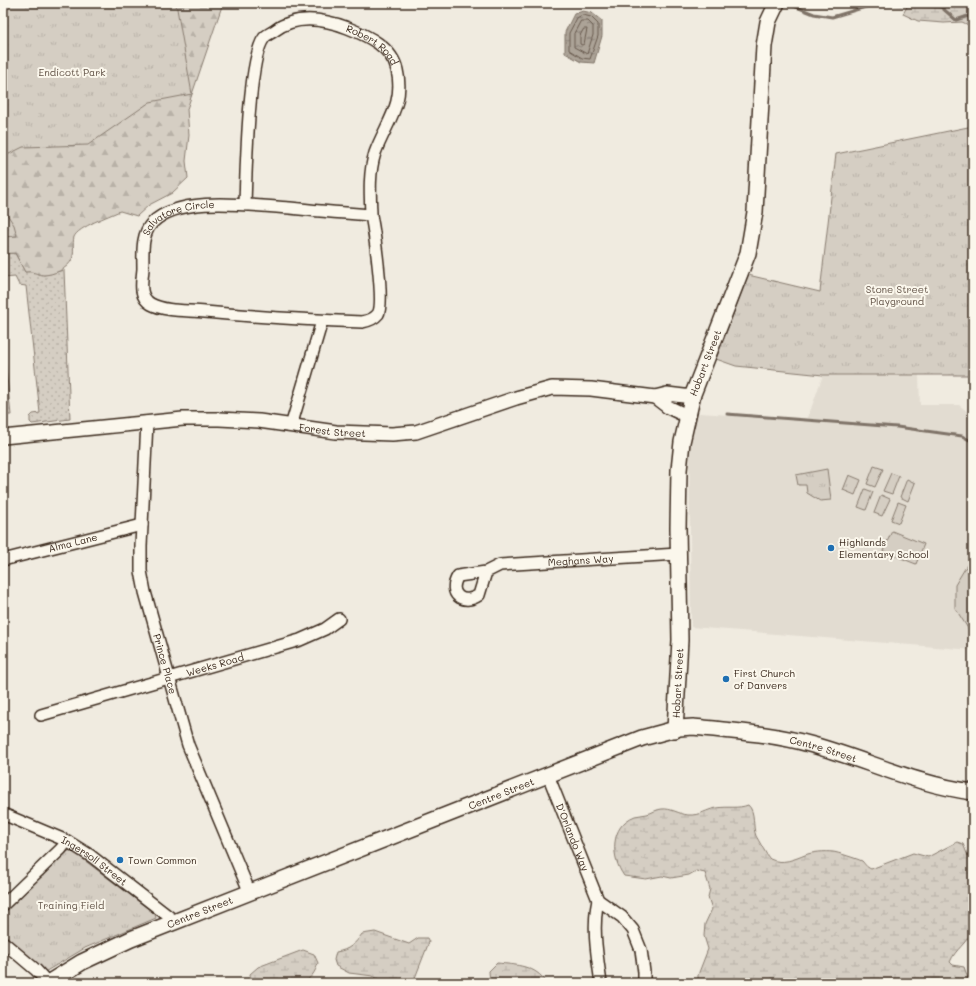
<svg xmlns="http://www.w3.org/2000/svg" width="976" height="986" font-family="Mali,sans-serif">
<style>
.built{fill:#e2dcd1}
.grass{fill:url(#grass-dots);stroke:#887c70}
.forest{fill:url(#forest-firs);stroke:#887c70}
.wetland{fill:url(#wetland-marsh);stroke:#887c70}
.park{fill:url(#park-tufts);stroke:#887c70}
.pitch{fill:#d5cec3;stroke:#887c70}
.water{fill:url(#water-ripples);stroke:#7f7367}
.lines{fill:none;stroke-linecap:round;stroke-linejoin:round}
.shore{stroke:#685a4e;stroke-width:1}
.stream{stroke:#7f7367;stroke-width:3}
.minor-casing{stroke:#3b2a1e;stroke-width:14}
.tertiary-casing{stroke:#3b2a1e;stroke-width:16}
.secondary-casing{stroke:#3b2a1e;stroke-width:18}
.minor{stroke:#fbf7ec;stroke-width:11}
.tertiary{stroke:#fbf7ec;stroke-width:13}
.secondary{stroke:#fbf7ec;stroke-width:15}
.poi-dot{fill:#1f6fb2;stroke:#fbf7ec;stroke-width:1.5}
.labels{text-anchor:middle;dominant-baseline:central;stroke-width:4;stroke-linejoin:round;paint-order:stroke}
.street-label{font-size:10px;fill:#3b2a1e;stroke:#fbf7ec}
.park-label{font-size:10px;fill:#625347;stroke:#fbf7ec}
.poi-label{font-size:10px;fill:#3b2a1e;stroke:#fbf7ec;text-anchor:start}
</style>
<defs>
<pattern id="grass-dots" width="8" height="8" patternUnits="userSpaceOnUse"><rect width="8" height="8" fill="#d5cec3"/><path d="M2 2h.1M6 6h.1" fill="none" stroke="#b8b1a7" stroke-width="1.8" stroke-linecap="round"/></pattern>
<pattern id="forest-firs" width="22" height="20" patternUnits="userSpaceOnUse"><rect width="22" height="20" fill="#d5cec3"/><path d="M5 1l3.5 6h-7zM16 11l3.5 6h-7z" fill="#b8b1a7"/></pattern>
<pattern id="wetland-marsh" width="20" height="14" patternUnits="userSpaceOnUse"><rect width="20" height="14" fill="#d5cec3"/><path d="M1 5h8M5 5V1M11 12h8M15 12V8" fill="none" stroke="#b8b1a7"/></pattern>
<pattern id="park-tufts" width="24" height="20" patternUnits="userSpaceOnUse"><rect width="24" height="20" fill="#d5cec3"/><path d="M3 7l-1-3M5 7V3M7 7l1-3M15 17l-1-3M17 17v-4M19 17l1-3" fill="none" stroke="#b8b1a7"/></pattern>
<pattern id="water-ripples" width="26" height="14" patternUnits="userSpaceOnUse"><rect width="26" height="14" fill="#aca397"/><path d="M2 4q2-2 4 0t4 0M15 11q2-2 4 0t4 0" fill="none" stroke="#8d857b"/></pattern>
</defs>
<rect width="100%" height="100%" fill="#f0ebe0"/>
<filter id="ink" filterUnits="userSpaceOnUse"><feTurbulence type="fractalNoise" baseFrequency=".025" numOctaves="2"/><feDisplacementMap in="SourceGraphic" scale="8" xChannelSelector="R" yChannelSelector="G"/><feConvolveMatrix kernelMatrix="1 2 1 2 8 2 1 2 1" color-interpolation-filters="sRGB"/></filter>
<g filter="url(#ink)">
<polygon class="built" points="823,375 919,375 920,405 959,405 973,416 973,650 691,627 689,436 699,413 807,420"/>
<g class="grass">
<polygon points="15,253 25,272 34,271 44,275 64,270 70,419 32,424 30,422 30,417 33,414 40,413 26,286 19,285 15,277 3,278 3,254"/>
<polygon points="3,359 5,359 11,415 7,415 3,380"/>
</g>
<path class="forest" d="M3,3H223L187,109L189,135L186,161L188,178L172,193L149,205L137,216L120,211C109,216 78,227 74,237C72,244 75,252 72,259C68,269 53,275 43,275C36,274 33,271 25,272L15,253L3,254Z"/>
<g class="wetland">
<polygon points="909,3 973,3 973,27 962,22 944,23 918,21 903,14"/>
<polygon points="3,208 14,225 17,236 3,237"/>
<path d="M748,805C756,812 752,826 756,836C758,839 768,858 770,859C782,865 795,859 805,855C812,852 825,851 833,852C836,852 858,859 862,861C865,864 866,867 871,869L913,853L928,857L957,842L963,844L968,856L973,859C973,872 976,921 972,930C966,945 956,948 950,962L953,965L964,967L968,978L967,983H698V975L708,949L704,936L705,924L712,909L708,897L710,889L705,873L696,871L689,875L671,878L662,876L646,879L624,876C611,858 609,826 635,816C639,815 643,815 647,814C652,813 657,809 662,809C671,808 679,814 688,815C700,816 707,809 717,808C728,806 738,809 748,805Z"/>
<path d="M375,932L409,944L418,938H427L429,942L413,983H384L373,976L349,973L336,966L334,960L336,952C349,950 355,944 362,934Z"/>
<path d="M303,950L314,954L318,963C315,973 311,979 301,983H251L250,974L258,967Z"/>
<path d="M497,963C517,965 535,965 547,983H490L489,971Z"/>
</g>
<g class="park">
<polygon points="3,3 176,3 192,94 150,102 88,145 23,147 3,157"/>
<polygon points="973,126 973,375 823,375 736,366 716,359 748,275 820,292 836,154"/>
<polygon points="827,469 831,500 820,501 807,493 806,485 798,485 796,475"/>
<polygon points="849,475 861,480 855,495 843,490"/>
<polygon points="71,850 155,914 156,918 85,948 43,973 3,939 3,911 8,904 61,854"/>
</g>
<g class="pitch">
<polygon points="874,466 883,469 875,487 867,484"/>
<polygon points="891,473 899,476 892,494 883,491"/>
<polygon points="907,479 915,483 908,501 900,497"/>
<polygon points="865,489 873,492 866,510 858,507"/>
<polygon points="881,495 890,499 882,516 874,513"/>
<polygon points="898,502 906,505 899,523 891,520"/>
<polygon points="892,531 924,544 916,564 883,551"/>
<polygon points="973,555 973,630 969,630 955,608 955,585"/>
</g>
<polygon class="water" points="583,11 592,13 602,21 602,36 594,63 581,62 565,53 565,32 574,14"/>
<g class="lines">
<g class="shore">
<polygon points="583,15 591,17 598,24 598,36 590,59 582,58 569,50 569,33 577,18"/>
<polygon points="581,21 588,21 593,26 593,35 587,54 574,47 574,34"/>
<polygon points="584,29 587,29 584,44 582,45 580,44 580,36"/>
</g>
<g class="stream">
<polyline points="789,4 814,14 832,17 879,3 941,7 956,20 968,16 973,22"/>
<polyline points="727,414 897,427 962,436 973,442"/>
</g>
<defs>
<g id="minor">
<path id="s1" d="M245,205C246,174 248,58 264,38C266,35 271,33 274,31C296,14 324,19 348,28C368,36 392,47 397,70C405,104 386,123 375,153C369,172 370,192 371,213V215C374,231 385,303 378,314C374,319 368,321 362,322C309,320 257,317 205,312C189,310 166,312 151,304C138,297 142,281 143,269C143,253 141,235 152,223C180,194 253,206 290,208C317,211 344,213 371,215"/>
<path id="s2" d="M147,422L141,546V571L145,592L188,745L250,893"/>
<polyline points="291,426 322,321"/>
<path id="s3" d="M3,560L142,525"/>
<path id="s4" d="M486,572L479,595C463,606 447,594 458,576L486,572L500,565L678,554"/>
<path id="s5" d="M41,715L300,640L325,629L339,619"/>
<path id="s6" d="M548,775L598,900L622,917L633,930L641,950L644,972V983"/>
<path id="s7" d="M3,814L67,841L91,856L176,922"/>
<path d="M598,900C592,928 597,955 601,983"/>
<polyline points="3,905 61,849 67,841"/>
<polyline points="3,942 36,970 48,983"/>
</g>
<g id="tertiary">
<polyline points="655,397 668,407 687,416"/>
<path id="s8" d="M3,437L183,419H219L259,421L336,432L392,434L416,432L516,398L552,388L591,389L655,397L667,394L692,397"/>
</g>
<g id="secondary">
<path id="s9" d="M675,730L680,640L678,528L679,470L682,442L693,394L748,253L755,212L764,46L768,22L777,3"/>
<path id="s10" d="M48,983L82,962L131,939L642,738L679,728L693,727C734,731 774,734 813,745C867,760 917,785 973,792"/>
</g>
</defs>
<use href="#minor" class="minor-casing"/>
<use href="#tertiary" class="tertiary-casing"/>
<use href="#secondary" class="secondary-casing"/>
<use href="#minor" class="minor"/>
<use href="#tertiary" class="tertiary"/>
<use href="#secondary" class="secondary"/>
</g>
</g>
<g class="poi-dot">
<circle cx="831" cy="548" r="4"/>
<circle cx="726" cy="679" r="4"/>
<circle cx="120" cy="860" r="4"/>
</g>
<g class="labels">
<g class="street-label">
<text stroke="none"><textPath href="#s1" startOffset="289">Robert Road</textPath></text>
<text stroke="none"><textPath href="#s1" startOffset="920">Salvatore Circle</textPath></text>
<text stroke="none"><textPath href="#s9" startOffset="371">Hobart Street</textPath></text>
<text stroke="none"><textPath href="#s8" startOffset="331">Forest Street</textPath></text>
<text stroke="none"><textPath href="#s3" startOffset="72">Alma Lane</textPath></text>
<text stroke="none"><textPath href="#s4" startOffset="193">Meghans Way</textPath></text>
<text stroke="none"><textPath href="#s2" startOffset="245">Prince Place</textPath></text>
<text stroke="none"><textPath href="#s5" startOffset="181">Weeks Road</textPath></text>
<text stroke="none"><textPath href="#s9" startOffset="47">Hobart Street</textPath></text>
<text stroke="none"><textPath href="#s10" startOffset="828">Centre Street</textPath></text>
<text stroke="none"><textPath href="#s10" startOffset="492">Centre Street</textPath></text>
<text stroke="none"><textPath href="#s6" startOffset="67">D'Orlando Way</textPath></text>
<text stroke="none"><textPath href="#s7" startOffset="103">Ingersoll Street</textPath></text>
<text stroke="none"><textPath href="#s10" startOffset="168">Centre Street</textPath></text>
</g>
<g class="park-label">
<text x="72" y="72">Endicott Park</text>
<text x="897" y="289">Stone Street<tspan x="897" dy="12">Playground</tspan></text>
<text x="71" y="905">Training Field</text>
</g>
<g class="poi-label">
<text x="839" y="542">Highlands<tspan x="839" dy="12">Elementary School</tspan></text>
<text x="734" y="673">First Church<tspan x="734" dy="12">of Danvers</tspan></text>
<text x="128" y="860">Town Common</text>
</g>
</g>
<rect width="976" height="986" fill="none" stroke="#fbf7ec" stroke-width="16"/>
<rect x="8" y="8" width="960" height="970" fill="none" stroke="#3b2a1e" stroke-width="1.5" filter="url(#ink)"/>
</svg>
